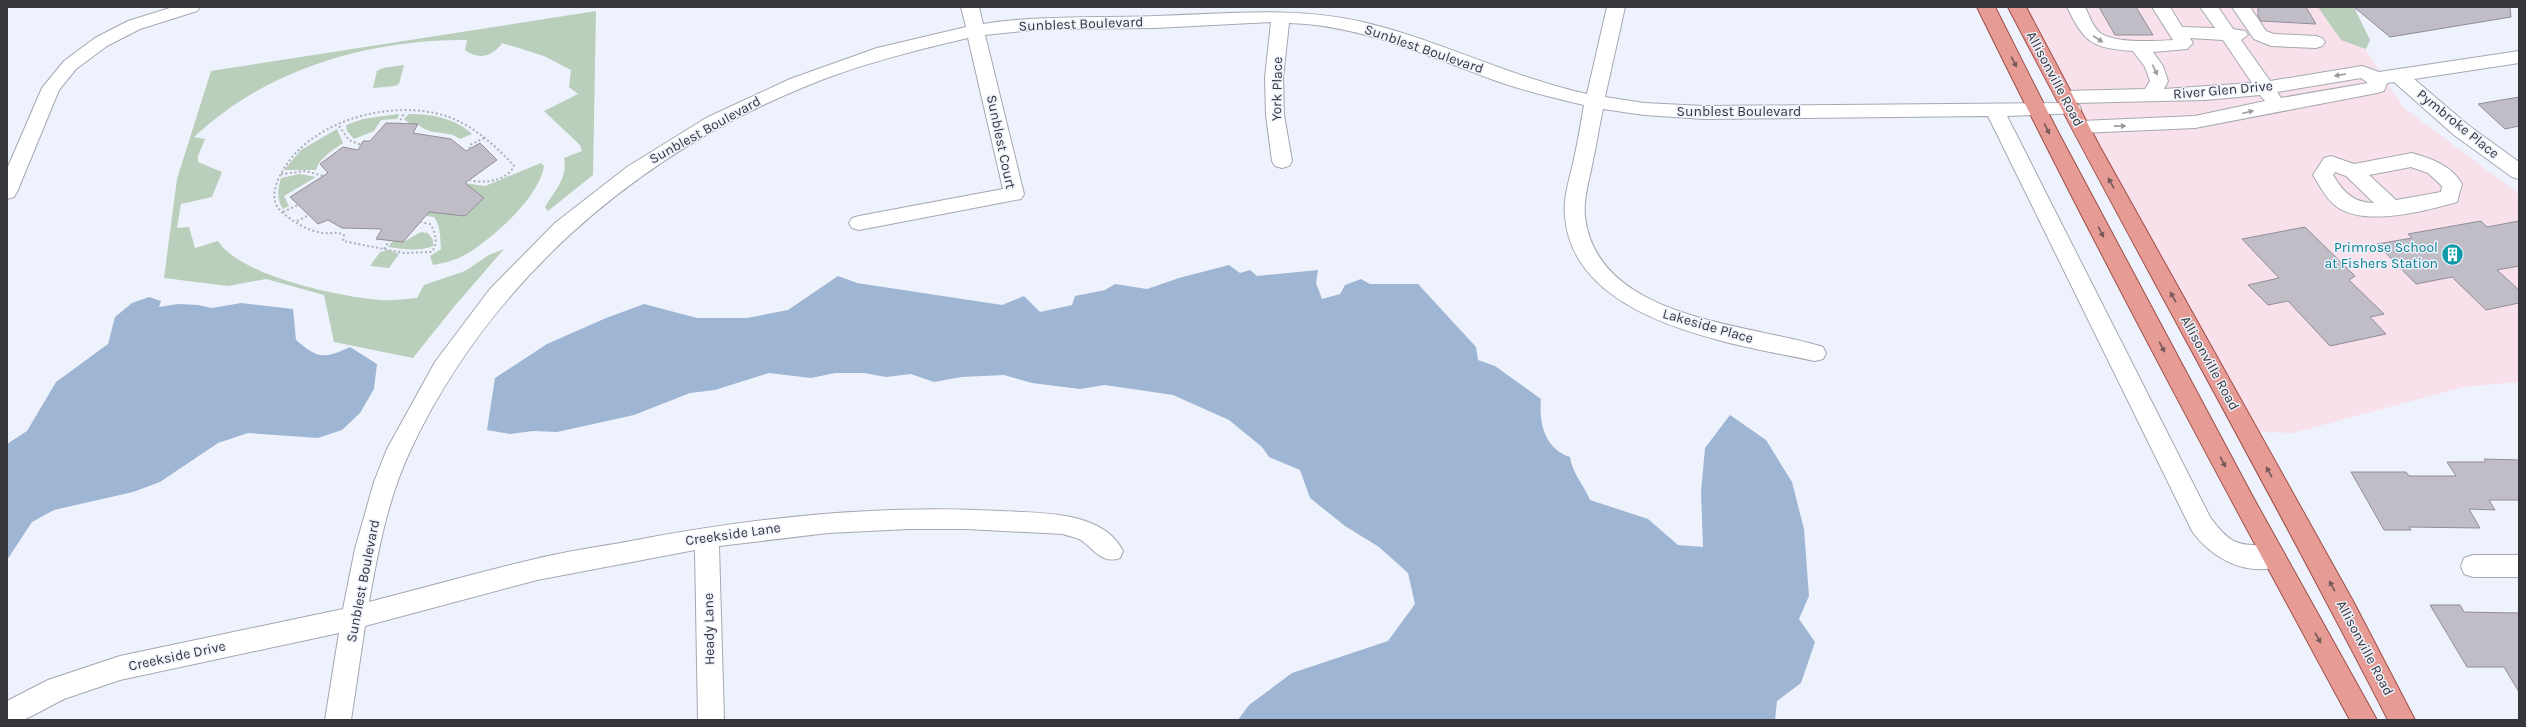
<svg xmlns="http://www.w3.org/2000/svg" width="2526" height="727" font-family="Karla,sans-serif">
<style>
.commercial{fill:#f9e1ec}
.green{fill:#bacebc}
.water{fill:#9eb6d4}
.building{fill:#c1bdc7;stroke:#918e97}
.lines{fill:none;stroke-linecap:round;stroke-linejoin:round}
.minor-casing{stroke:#a5a8b2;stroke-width:2}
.major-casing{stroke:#9e4d47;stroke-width:2}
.path{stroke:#acafb6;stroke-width:2;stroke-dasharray:2 2.5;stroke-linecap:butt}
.minor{fill:#fff;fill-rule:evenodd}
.major{fill:#e69b95;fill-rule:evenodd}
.oneway{fill:#9a9b9d}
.oneway2{fill:#745a5a}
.labels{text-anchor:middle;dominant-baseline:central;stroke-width:3;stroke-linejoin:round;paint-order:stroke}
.street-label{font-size:14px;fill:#36373b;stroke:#eef2fc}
.culture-label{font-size:14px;fill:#0d838f;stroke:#eef2fc;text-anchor:end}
</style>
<rect width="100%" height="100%" fill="#eef2fc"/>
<polygon class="commercial" points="2023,7 2338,7 2403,107 2519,194 2519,382 2464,387 2293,433 2257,432"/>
<g class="green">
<polygon points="2318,7 2354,7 2370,40 2366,49 2341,40"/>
<path d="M596,11L593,175L548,211L545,207C554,191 568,179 564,158L582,151L580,145L544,111L578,94L569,87L571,70L544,56L502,43C493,57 478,60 465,50L467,40C369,39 266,69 194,137L205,139L198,156V162L222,172L212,197L181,204L177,228L189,227L195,248L218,241C240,276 340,297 380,300C392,301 405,299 417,298L424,285L465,271L489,255L504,249L453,308L413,358L334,342L324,295L266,279L228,286L164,278L177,179L211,71Z"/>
<polygon points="404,65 399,84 395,86 373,88 377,71 383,68"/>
<polygon points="398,114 399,115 397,119 381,120 374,131 354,139 347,131 346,125 363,119"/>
<path d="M409,114C432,114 455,118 472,134L460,139C457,137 452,134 448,134C437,132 426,133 418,124H410L404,119Z"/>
<path d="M337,129L343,143C333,150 319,158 316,170H284L301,150Z"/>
<path d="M541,163L544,166C539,197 496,235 470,252C459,259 446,263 433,265L430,256L441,249C440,238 441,226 434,217L426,216L429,212L465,215V183L485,186Z"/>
<path d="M300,174L316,177L284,196L289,206L283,209C276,199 278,189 281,178Z"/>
<path d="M421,232L428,233L433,240V246C418,252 403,249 388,247L393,241L403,242Z"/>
<polygon points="388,250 399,254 389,268 370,266 380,252"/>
</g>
<g class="water">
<path d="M1229,265L1240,273L1250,270L1257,276L1318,270L1316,283L1322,299L1340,294L1345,285L1361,279L1370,284H1418L1476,347L1478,360L1495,366L1541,399C1539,423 1544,448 1570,457C1572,473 1584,485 1590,500L1648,519L1678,545L1703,547L1701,492L1705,448L1730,415L1766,440L1792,482L1804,529L1809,596L1799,619L1815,642L1801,683L1777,701L1775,720H1238L1249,705L1292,673L1388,641L1415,604L1408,573L1379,547L1345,526L1310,498L1300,470L1269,457L1262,447L1229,420L1173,395L1105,385L1080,389L1032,383L1004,375L961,377L934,382L911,374L886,377L864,373H835L811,378L769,373L715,390L690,393L634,415L557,432L533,431L510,434L487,430L495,378L547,344L606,318L644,304L697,318H747L788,310L838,276L857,283L1002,305L1024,296L1040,312L1072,305L1075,296L1105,290L1115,284L1147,289L1179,278Z"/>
<path d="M149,297L161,301L159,307L178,304L198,305L212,308L241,303L293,309L296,340C318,359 324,359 350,347L377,364L374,389L360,413L342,430L318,438L248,433L218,443L160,482L133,492L54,510L32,522L7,560V444L27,431L56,382L108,344L115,317L132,303Z"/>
</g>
<g class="building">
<polygon points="2099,7 2136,7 2153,35 2115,35"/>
<polygon points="2258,7 2306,7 2316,24 2261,21 2258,16"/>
<polygon points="2354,7 2510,7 2511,17 2390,37"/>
<polygon points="2519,97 2519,126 2505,129 2478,104"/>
<polygon points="386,123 418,124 413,133 451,139 466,151 480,143 497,160 465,183 484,198 465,216 429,212 403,242 376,239 382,229 342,228 328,220 318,224 290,197 328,173 320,164 343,147 358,150 363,141 370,141"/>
<polygon points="2481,221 2487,227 2519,221 2519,266 2497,270 2519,290 2519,303 2486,310 2452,277 2416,284 2377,244 2412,238 2408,234"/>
<polygon points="2305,227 2355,276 2349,280 2384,314 2370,317 2386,334 2330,346 2288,301 2268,305 2248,285 2279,278 2242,239"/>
<polygon points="2484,459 2519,460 2519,500 2489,500 2495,510 2469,509 2480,528 2409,527 2411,530 2384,530 2351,472 2406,472 2409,476 2456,476 2447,462 2486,462"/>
<polygon points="2430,605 2460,605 2464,612 2519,613 2519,692 2504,667 2467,667"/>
</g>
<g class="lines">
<defs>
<g id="minor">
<polygon points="173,7 200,7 197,11 140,29 107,46 76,69 59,90 17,192 14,197 7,199 7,169 42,88 64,61 95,38 128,21"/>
<path d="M961,7H979L983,24C1040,15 1098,18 1156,16C1226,14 1294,6 1363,22C1439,40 1510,77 1587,94L1607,7H1625L1605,97L1644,103L1704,106L2064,103L2058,101L2056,97L2058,93L2065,91L2145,89L2150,81L2145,67L2133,51C2093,48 2085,44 2067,7H2085C2089,15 2092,25 2099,32C2113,44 2155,41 2173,40L2152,7H2170L2182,27L2215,28L2200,7H2218L2233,29L2245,31L2248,35L2241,40L2270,81L2362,66L2379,72L2519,51V63L2414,79L2468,125L2519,162V179L2512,177L2454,135L2394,82L2387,83L2384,91L2377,93L2195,128L2081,133L2074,132L2072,127L2074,122L2081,121L2195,116L2265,101L2260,95L2205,100L2073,103L2079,105L2081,109L2079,113L2007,116L2210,517C2240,558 2245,537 2283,551L2286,558L2283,565C2248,578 2212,559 2192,531L1988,116L1704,119L1644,115L1603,109C1599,126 1597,143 1593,160C1590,178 1583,198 1585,217C1598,320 1747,323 1823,347L1826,353L1823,359L1815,361C1734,344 1573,322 1565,216C1563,197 1570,178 1574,159C1578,141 1581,123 1584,105C1553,98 1521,90 1491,79C1425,55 1360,25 1289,23L1283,78L1284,115L1292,161L1289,166L1282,168L1275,166L1272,161L1266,115L1265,78L1271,22L1155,28L1041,29L985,35L1024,194L1021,199L859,230L852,228L849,223L852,218L859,216L1003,189L968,38C912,51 857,65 804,87C635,156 489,283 411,449C388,497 378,551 369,602C424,588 480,572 535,559C567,551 599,547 631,541C753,518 876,504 1000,511C1038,513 1103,510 1123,551L1120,558C1101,565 1093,547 1079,539C1074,537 1068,536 1063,534L966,529H909L828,533L719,546L724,720H698L695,550L537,580L365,626L351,720H325L339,633L120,680L64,699L24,720H7V701L48,680L120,656L343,609L355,549L374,482L387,449L435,362L490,289L555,223L627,167L706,118L790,79L877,48L966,27ZM2190,38L2223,40L2252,83L2164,89L2168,81L2163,66L2153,52L2187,49L2193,43ZM2361,78L2368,83L2281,98L2277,92Z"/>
<polygon points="2232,7 2250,7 2266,31 2274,34 2316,36 2322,38 2325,42 2322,46 2316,48 2271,46 2254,39"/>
<path d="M2412,153C2432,159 2451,165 2462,184L2457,202C2425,211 2366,227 2337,207C2326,199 2320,186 2313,175L2324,158L2331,156L2354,164ZM2411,167L2428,173L2442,186L2441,192L2396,200L2369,175ZM2335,172L2346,176L2374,203C2354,203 2343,192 2333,175Z"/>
<polygon points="2473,555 2519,555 2519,577 2473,577 2464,574 2461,566 2464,558"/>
</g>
<g id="major">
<path d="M1977,7H1995L2057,130L2254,499L2377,720H2350C2222,484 2095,248 1977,7Z"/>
<path d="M2008,7H2026L2100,147L2353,601L2415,720H2388C2265,480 2132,246 2008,7Z"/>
</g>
</defs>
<use href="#minor" class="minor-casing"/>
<use href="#major" class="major-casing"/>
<g class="path">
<polyline points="398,124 405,112"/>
<polyline points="339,126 349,140 361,145"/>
<polyline points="470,149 470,145 484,138"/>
<polyline points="281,174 306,171 323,176"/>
<polyline points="283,212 298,205"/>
<polyline points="297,221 309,215"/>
<path d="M420,222L430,224C436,233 438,242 432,252L404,253L343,241L344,235C336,231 332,234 324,233C309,232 289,220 279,209C272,201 274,189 278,180C303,121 392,97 449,117C475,127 496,146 514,166C507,181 484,184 470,180"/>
<polyline points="384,249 389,241"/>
</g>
<use href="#minor" class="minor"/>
<use href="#major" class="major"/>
</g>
<defs><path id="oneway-solid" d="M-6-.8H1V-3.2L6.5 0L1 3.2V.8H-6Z"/></defs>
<g class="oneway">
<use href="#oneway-solid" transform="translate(2098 39) rotate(33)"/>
<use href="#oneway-solid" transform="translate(2155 70) rotate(64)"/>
<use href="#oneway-solid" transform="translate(2340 75) rotate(171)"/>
<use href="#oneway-solid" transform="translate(2248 112) rotate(-14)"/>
<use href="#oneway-solid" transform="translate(2120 126) rotate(-1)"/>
</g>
<g class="oneway2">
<use href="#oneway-solid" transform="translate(2014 62) rotate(63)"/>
<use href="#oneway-solid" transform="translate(2047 129) rotate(63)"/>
<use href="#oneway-solid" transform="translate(2111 183) rotate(-119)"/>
<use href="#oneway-solid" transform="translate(2101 232) rotate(62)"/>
<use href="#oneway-solid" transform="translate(2173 297) rotate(-119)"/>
<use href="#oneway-solid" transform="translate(2162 347) rotate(62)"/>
<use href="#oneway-solid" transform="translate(2223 462) rotate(62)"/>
<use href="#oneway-solid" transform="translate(2269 472) rotate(-119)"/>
<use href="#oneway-solid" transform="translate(2332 586) rotate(-119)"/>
<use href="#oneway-solid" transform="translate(2318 638) rotate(61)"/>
</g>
<defs>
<symbol id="building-disc" viewBox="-11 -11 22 22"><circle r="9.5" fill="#0f9aa8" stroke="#eef2fc"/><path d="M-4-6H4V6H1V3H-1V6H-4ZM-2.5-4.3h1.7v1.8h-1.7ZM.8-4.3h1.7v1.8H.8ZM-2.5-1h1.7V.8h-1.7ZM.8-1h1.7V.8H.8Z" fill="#fff"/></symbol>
</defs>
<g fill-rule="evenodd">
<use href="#building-disc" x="2440" y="242" width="25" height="25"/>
</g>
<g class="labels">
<g class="street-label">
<text transform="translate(1081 24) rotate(-2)">Sunblest Boulevard</text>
<text transform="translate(1424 49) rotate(19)">Sunblest Boulevard</text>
<text transform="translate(2055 79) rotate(62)">Allisonville Road</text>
<text transform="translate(1277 89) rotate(-89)">York Place</text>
<text transform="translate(2223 90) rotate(-5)">River Glen Drive</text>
<text x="1739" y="111">Sunblest Boulevard</text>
<text transform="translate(2458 124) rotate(39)">Pymbroke Place</text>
<text transform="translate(705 130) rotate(-29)">Sunblest Boulevard</text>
<text transform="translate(1001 142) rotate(78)">Sunblest Court</text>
<text transform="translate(1708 326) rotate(16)">Lakeside Place</text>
<text transform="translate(2210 363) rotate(61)">Allisonville Road</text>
<text transform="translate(733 534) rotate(-8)">Creekside Lane</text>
<text transform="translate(363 581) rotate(-79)">Sunblest Boulevard</text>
<text transform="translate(709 629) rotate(-91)">Heady Lane</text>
<text transform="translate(2365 648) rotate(62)">Allisonville Road</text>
<text transform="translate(177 656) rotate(-12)">Creekside Drive</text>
</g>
<g class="culture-label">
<text x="2438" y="247">Primrose School<tspan x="2438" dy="16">at Fishers Station</tspan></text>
</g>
</g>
<rect width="2526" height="727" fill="none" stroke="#36373b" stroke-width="16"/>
</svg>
